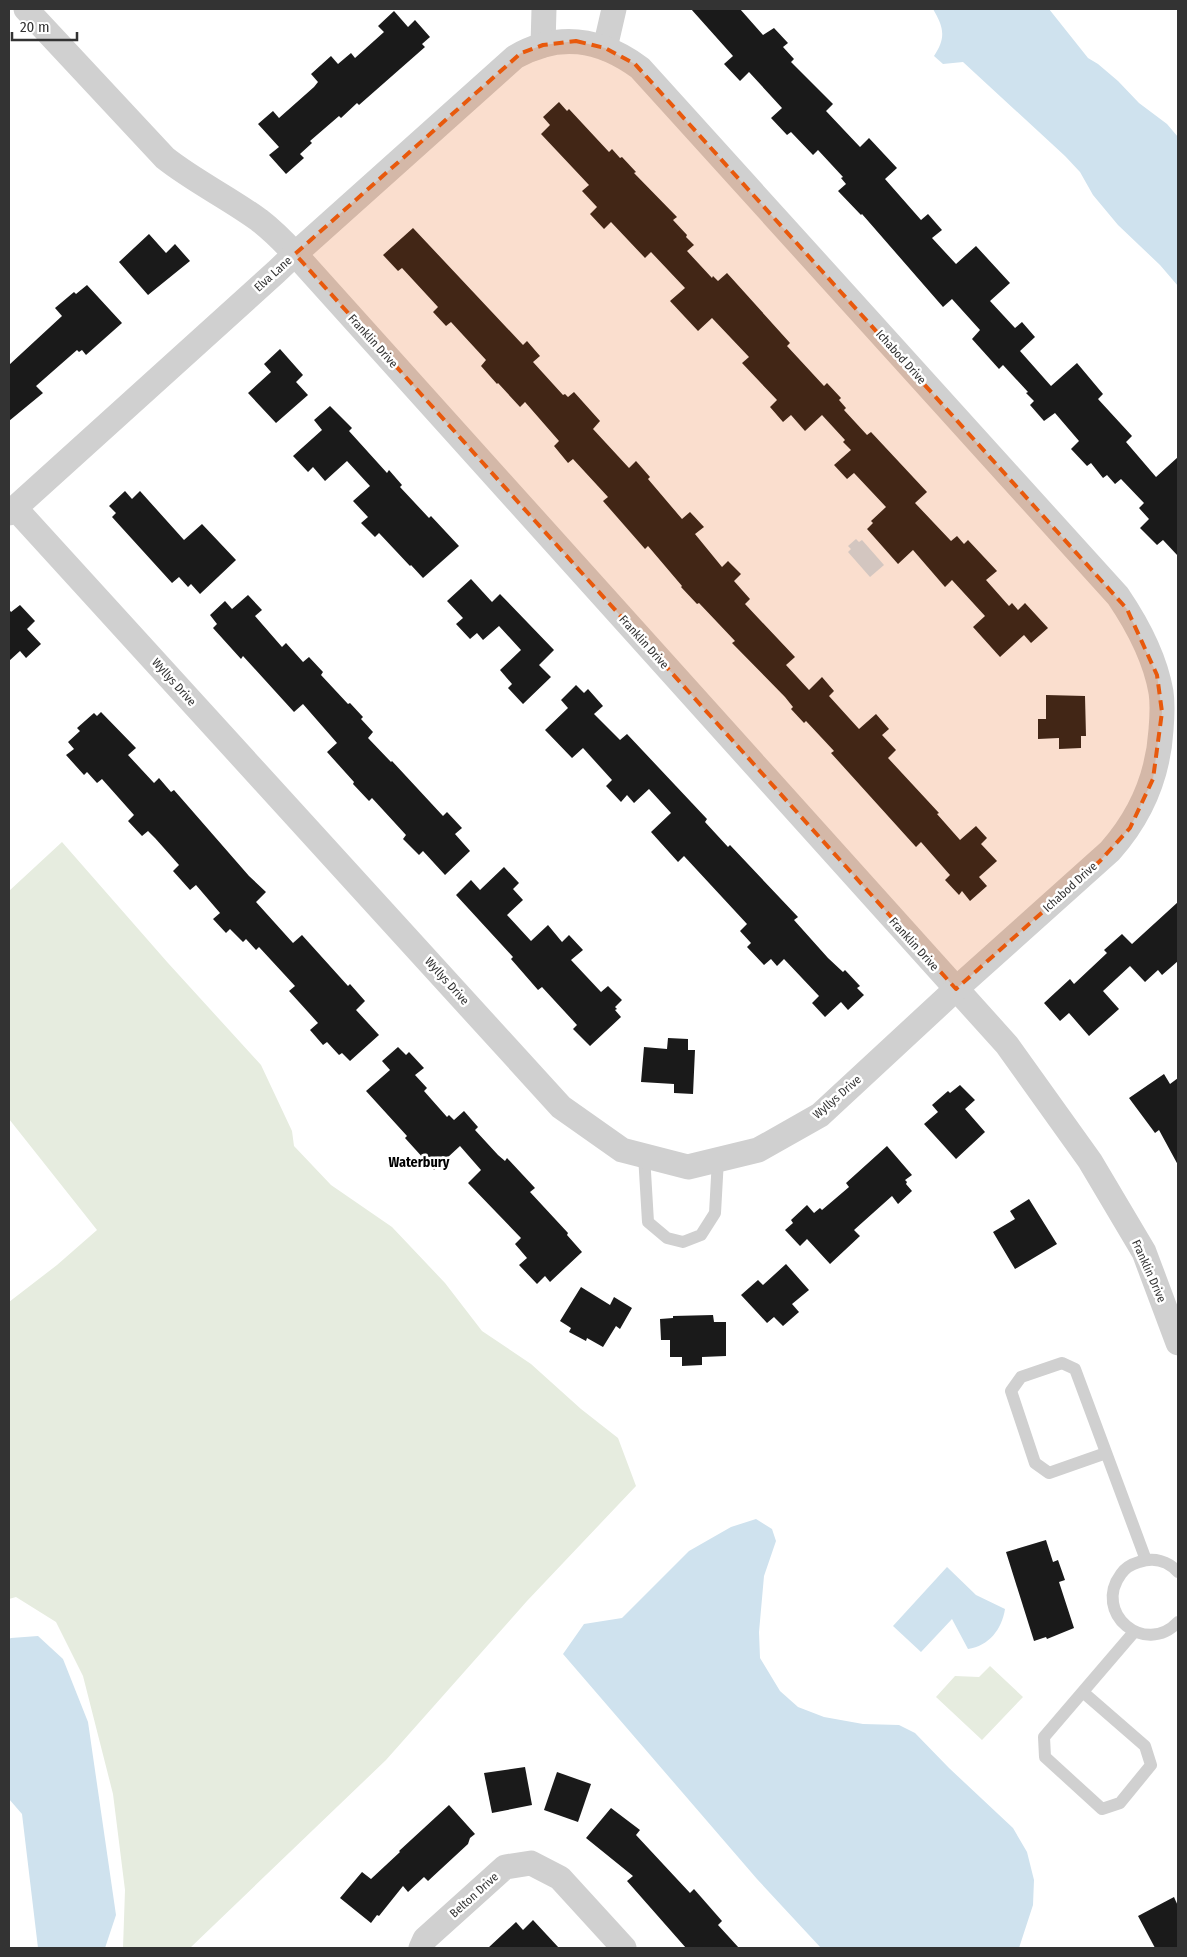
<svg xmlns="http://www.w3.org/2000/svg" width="1187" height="1957" font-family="'Fira Sans Condensed',sans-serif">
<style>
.green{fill:#e6ecdf}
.water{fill:#cfe2ee}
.building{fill:#1a1a1a}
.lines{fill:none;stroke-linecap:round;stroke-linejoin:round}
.service{stroke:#d0d0d0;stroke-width:12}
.minor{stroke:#d0d0d0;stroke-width:25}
.marked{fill:#e8590c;fill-opacity:0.2;stroke:#e8590c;stroke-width:4;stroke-dasharray:10 6;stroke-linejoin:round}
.labels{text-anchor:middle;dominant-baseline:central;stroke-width:5;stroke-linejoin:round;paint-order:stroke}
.street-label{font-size:12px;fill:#333;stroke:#fff}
.neighbourhood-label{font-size:14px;font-weight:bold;fill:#000;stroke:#fff}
</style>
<rect width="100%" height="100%" fill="#fff"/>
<g class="green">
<polygon points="62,842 168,963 261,1065 292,1131 294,1146 331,1185 392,1227 445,1283 482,1331 531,1364 581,1409 618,1438 636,1486 527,1601 386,1760 190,1948 123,1948 125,1890 113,1794 83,1676 56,1622 16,1597 9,1599 9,1302 57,1265 97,1230 9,1119 9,891"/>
<polygon points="990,1666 1023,1697 982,1740 936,1697 955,1676 979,1677"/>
</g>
<g class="water">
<path d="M933,9H1049L1088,58L1098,64L1118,81L1139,103L1167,124L1178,137V286L1160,265L1118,225L1093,195L1080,172L1065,156L963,62L943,64L934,56C947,37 943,26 933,9Z"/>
<polygon points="856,539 859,542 862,540 884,565 870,577 848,552 851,549 848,546"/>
<polygon points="756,1519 772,1529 776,1541 764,1576 759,1632 760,1658 780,1691 798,1707 824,1717 863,1724 899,1725 915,1733 949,1768 1013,1828 1027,1852 1034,1880 1033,1905 1019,1948 821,1948 757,1879 563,1654 584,1624 622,1618 689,1551 731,1527"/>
<path d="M947,1567L976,1595L1005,1609C1002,1629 989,1646 968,1649L952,1619L921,1652L893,1626Z"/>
<polygon points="38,1636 63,1659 88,1722 116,1915 105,1948 38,1948 22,1814 9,1799 9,1639 11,1638"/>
</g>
<g class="building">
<polygon points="691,9 740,9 763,35 774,28 788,43 783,47 794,59 791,62 833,104 826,111 860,147 869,138 897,168 885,179 921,220 928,214 942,230 932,238 956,264 976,246 1010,283 990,301 1015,328 1022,322 1035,337 1020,351 1051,386 1077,363 1103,394 1098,399 1132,436 1126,442 1156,477 1178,457 1178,556 1163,540 1157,545 1140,528 1149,519 1139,508 1144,503 1121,479 1115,484 1107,475 1103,478 1091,463 1087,466 1071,449 1079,441 1055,413 1044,421 1030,405 1034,401 1026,393 1028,392 1003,365 999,369 972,339 980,330 952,299 943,307 862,214 861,215 838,191 846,184 841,178 843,177 818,150 813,155 791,132 787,135 771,118 782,108 749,72 740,81 724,64 733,56"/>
<polygon points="394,11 408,27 415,20 430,37 422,44 425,47 359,105 357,103 341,118 339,116 310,141 312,143 300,154 304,158 286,174 269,155 279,147 258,124 273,111 279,118 314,87 318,82 311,74 331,56 338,64 351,53 355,58 384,32 378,26"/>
<polygon points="559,102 567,111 569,109 609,152 612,149 620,158 622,157 636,172 634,173 677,217 673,220 687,235 686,237 694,245 687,251 712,278 713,276 718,281 727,273 790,343 787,346 824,386 827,383 841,398 839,400 846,408 844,410 867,435 871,432 927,492 915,503 951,541 957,536 964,544 968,540 997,571 986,580 1009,606 1012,603 1018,610 1025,603 1048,628 1031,643 1024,635 1000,657 973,627 985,616 952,580 945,587 913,550 898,564 867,529 873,523 871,521 886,507 854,473 847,479 834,465 851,450 843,442 845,440 822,415 805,431 791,415 783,422 770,407 777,400 742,363 749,357 712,318 698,331 670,301 685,288 651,252 645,258 611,222 604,229 590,214 597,207 582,191 589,185 541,134 550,125 543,117"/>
<polygon points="413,228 523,345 527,341 540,356 533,362 563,395 565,394 568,397 574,392 600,421 593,429 629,468 636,461 650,477 648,479 682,519 690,512 704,527 695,534 722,567 728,561 741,574 734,581 750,599 745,604 795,657 786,665 809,690 822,677 834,691 829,696 859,729 876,714 889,729 882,735 896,750 888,758 939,813 937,814 960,840 976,826 987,838 981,844 997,861 979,877 987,886 970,901 962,891 959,895 945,880 950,875 921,842 916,847 831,753 834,751 806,721 804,723 791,709 793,707 785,697 732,643 735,641 699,603 697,604 681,587 682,586 648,546 645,549 603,501 608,497 573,459 568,463 554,446 559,441 525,402 520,407 498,383 497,384 481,366 486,360 451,322 446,326 433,312 438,307 402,268 398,271 383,255"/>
<polygon points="149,234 166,253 175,244 190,261 148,295 119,262"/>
<polygon points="87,285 122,323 86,355 82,350 79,352 77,350 36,386 43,393 9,421 9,365 62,316 55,308 74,292 76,294"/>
<polygon points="280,349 303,375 296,382 308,395 276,423 248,393 271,372 264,364"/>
<polygon points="330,406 352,428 349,431 387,473 389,470 402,485 400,487 429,518 431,516 459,546 423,578 411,565 410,566 379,533 375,537 361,523 368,517 353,501 370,486 347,461 325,481 313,467 308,472 293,456 322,430 314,420"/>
<polygon points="125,491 132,499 140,491 184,540 202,524 236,560 200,594 191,584 188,587 179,577 172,583 112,517 116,513 109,506"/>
<polygon points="471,579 492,602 500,594 554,650 539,665 551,677 523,704 508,688 512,684 500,670 521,650 499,626 483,640 477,633 470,639 456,624 463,618 447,601"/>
<polygon points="248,595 262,610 255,616 282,647 286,643 303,662 309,657 323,672 321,675 348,704 350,703 363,717 361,719 373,732 368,738 391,762 392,761 443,816 447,812 462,828 455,834 470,851 445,875 423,851 419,855 403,839 406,835 372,798 369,801 353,784 354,782 327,752 337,743 303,704 294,712 243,656 241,659 213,628 217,624 210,615 225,601 232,609"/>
<polygon points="20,605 35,621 27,629 41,644 26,658 20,651 9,661 9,609 11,612"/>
<polygon points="576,685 584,693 588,689 603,706 594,714 620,740 627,734 707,819 705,822 728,847 730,845 798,917 794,920 828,958 843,972 845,970 860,986 857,988 864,995 848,1010 841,1002 825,1017 812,1003 819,996 784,959 777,966 771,959 764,965 747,947 751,943 740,931 747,924 684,856 678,862 651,832 671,813 649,789 634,803 627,795 621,802 606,786 612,780 583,748 572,758 545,730 568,708 561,700"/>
<polygon points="1046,695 1085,696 1086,736 1081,736 1081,748 1059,749 1059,738 1038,739 1038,719 1046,719"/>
<polygon points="101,712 136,748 128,755 154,783 159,778 171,792 174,790 249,876 266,892 256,902 293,943 302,935 348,986 350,984 365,1001 356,1010 379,1035 350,1061 342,1053 339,1055 327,1042 323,1045 310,1030 318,1023 289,991 295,986 259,947 256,950 246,939 243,942 230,929 226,933 213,919 220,913 196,885 190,890 173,871 179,865 155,838 148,831 142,836 128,821 134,815 102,779 97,783 87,772 84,775 66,755 74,749 68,742 80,731 77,728 94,713 97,716"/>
<polygon points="504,867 519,883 513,889 523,900 507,915 531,941 548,925 562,942 569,935 583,950 571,960 601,992 608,986 622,1000 615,1007 617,1009 615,1010 621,1017 590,1046 573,1029 577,1025 542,987 538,990 511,959 513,957 456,895 471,880 480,890"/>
<polygon points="1178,902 1178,961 1162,975 1158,970 1145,982 1130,966 1103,991 1119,1009 1089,1036 1069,1013 1060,1021 1044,1003 1070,979 1074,984 1107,953 1104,950 1122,934 1132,944"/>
<polygon points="668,1038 688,1039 688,1050 695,1050 693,1094 674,1093 674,1084 641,1082 644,1047 667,1049"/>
<polygon points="398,1047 406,1055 409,1052 424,1068 415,1075 427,1088 424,1091 447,1117 449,1115 454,1120 464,1111 478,1127 475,1130 498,1155 505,1161 507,1158 535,1188 530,1192 568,1233 567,1235 582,1252 550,1282 545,1276 537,1284 519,1265 527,1258 515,1244 521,1238 468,1183 481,1170 460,1146 434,1170 405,1138 407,1136 366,1091 390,1070 382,1061"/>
<polygon points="1164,1074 1170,1084 1178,1078 1178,1165 1159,1130 1155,1133 1129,1098"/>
<polygon points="960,1085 975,1100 965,1109 985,1132 956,1159 924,1124 938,1112 932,1105 948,1091 950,1093"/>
<polygon points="887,1146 912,1175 905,1180 907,1182 906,1184 912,1191 898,1204 892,1196 854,1230 860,1236 830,1264 807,1239 800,1246 785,1230 793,1223 791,1220 807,1205 814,1213 820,1208 822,1210 849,1187 846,1183"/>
<polygon points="1029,1199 1057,1244 1015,1269 993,1232 1015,1219 1010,1211"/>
<polygon points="786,1264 809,1290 792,1304 799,1312 783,1326 774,1317 767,1323 741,1295 758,1280 763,1285"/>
<polygon points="581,1287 610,1305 614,1297 632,1308 620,1329 616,1326 603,1347 587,1338 586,1341 569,1332 571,1328 560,1321"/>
<polygon points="713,1315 714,1322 726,1322 726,1356 702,1357 702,1365 682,1366 682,1357 670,1357 670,1340 661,1340 660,1319 673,1318 673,1316"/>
<polygon points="1046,1540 1053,1562 1058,1560 1065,1580 1059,1582 1074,1628 1047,1639 1046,1637 1034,1641 1006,1552"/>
<polygon points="525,1767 532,1805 492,1813 484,1773"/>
<polygon points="557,1772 591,1784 578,1822 544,1810"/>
<polygon points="449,1805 475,1834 470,1838 468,1844 428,1881 424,1877 408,1892 403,1886 379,1916 377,1915 371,1923 340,1898 362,1872 371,1879 400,1852 399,1851"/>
<polygon points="611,1808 640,1830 636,1835 690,1893 694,1889 722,1921 718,1925 739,1948 686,1948 627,1881 633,1876 586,1838"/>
<polygon points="1174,1897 1178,1906 1178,1948 1155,1948 1138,1916"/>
<polygon points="533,1920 559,1948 488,1948 516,1922 523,1930"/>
</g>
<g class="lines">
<g class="service">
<polyline points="644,1155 648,1222 667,1238 683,1242 701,1235 715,1213 718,1159"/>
<polyline points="1106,1453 1049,1473 1035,1463 1011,1391 1021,1377 1062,1363 1075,1369 1146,1560"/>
<path d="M1178,1572C1168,1561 1154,1557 1139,1562C1132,1564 1125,1568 1121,1574C1092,1613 1145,1657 1178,1622"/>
<polyline points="1084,1693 1145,1746 1151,1765 1120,1803 1102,1809 1045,1757 1044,1737 1134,1632"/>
</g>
<g class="minor">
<path d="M26,9L165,158C194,181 229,198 259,220C272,230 284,242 295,254L1007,1045L1090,1161L1144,1252L1178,1343"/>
<polyline points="543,45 544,9"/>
<polyline points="605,48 614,9"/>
<path d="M9,513L15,508L276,272L295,254L515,57C559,32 599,38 640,68L1118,596C1137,624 1155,658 1161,692C1163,705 1162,718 1161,730C1158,777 1141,816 1110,851L956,989L820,1115L758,1150L688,1167L622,1150L561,1107L15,508"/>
<polyline points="421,1948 425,1939 505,1867 531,1863 560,1878 624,1948"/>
</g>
</g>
<path class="marked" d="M576,41L605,48L635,64L1127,609L1157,675L1162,712L1153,779L1130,828L1100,861L956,989L295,254L521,53L543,45Z"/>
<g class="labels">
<g class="street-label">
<text transform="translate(273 274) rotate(-42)">Elva Lane</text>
<text transform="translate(373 341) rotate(48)">Franklin Drive</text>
<text transform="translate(901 357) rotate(48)">Ichabod Drive</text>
<text transform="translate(644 642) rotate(48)">Franklin Drive</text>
<text transform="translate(174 682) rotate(48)">Wyllys Drive</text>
<text transform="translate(1070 887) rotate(-42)">Ichabod Drive</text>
<text transform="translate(914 944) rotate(48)">Franklin Drive</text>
<text transform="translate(447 981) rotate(48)">Wyllys Drive</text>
<text transform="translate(837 1097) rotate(-41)">Wyllys Drive</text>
<text transform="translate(1149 1271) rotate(66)">Franklin Drive</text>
<text transform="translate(474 1895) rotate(-42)">Belton Drive</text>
</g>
<g class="neighbourhood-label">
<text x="419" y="1162">Waterbury</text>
</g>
</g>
<rect width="1187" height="1957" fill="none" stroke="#333333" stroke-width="20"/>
<path d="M12 32v8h65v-8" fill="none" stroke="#333333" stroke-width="2.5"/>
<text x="20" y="32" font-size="15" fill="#333333" stroke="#ffffff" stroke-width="4" paint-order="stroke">20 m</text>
</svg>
